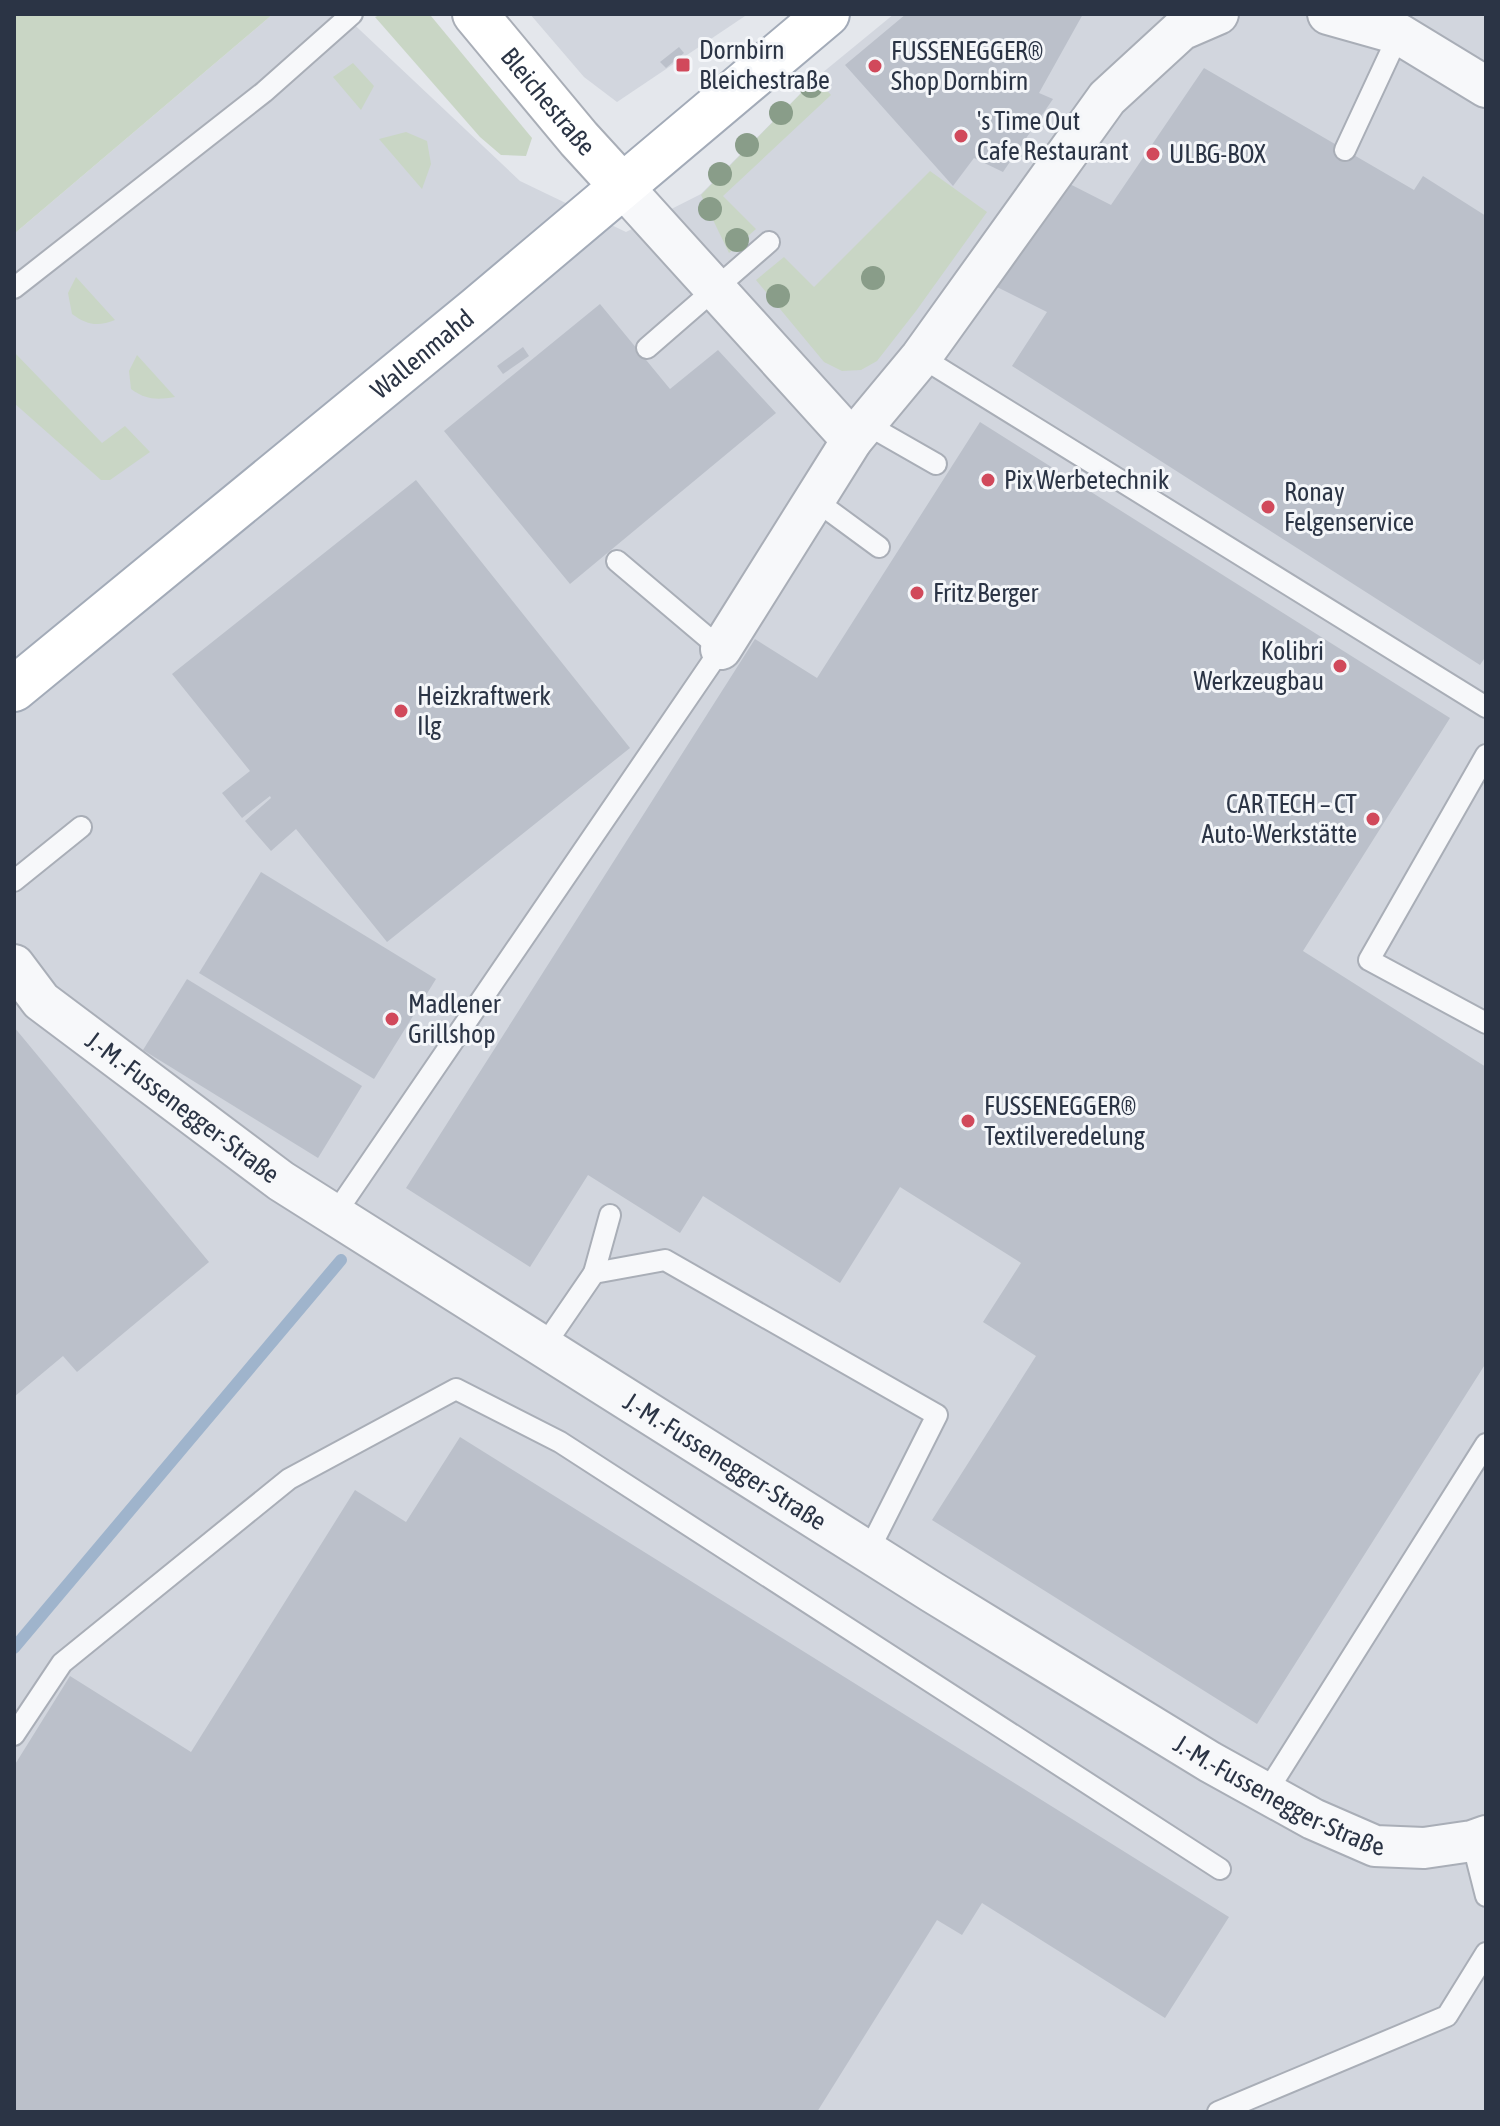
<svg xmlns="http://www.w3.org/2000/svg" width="1500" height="2126" font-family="'Asap Condensed',sans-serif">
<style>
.built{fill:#d2d6de}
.green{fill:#c9d6c5}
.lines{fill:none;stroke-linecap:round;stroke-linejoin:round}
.stream{stroke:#9fb4cc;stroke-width:12}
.building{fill:#bbc0ca}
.lane-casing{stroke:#a9aeb7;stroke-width:24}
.street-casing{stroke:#a9aeb7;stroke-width:44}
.secondary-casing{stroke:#a9aeb7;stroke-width:48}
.primary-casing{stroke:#a3abb8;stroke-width:48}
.lane{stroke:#f7f8fa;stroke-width:20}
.street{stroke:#f7f8fa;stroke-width:40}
.secondary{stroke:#fff;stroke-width:44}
.primary{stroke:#fff;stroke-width:44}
.tree{fill:#899d89}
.poi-dot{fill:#d1495b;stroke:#f4f6f9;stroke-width:3}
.labels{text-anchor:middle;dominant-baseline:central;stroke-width:6;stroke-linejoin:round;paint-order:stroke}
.poi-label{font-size:26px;fill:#2b3445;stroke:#f4f6f9;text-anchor:start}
.street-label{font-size:26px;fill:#2b3445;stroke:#f4f6f9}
</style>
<rect width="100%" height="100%" fill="#e4e7ec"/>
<g class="built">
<polygon points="273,14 343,14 520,181 626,232 701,194 816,78 894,14 1486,14 1486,2112 14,2112 14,234"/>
<polygon points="530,14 748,14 617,102 584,77"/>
</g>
<g class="green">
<polygon points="14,14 273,14 14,234"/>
<polygon points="382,14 431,16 532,138 526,156 501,155 480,137 375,17"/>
<polygon points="353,63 374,86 361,110 333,77"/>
<polygon points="816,78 831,95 723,196 756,229 729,253 701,195"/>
<polygon points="406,132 427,141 431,164 422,189 379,139"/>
<polygon points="930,171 987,212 916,311 877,361 861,370 842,371 824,362 756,280 784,257 814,287"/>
<path d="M76,277L115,320C98,327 87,325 72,314L68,293Z"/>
<polygon points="14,352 102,443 125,426 150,452 110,480 101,480 14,403"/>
<path d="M137,355L175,397C157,400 146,400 131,389L129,371Z"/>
</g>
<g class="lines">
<polyline class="stream" points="14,1648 341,1260"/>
</g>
<g class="building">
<polygon points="906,14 1083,14 1039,93 1053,99 1003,172 974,158 953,186 845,65"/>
<polygon points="679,47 684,53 666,68 660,62"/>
<polygon points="1204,68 1414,190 1423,176 1486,216 1486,656 1480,665 1012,366 1047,312 997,287 1056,177 1111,205"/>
<polygon points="600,304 670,389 718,350 776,413 570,584 444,431"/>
<polygon points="523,347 529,356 503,374 497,366"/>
<polygon points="980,422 1450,718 1303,951 1486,1067 1486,1363 1257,1724 932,1520 1036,1356 983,1322 1021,1263 900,1187 840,1283 703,1196 680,1233 588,1175 530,1267 406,1188 755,639 817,678"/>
<polygon points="416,480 630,748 387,942 296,829 271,851 245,821 271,798 270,796 242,818 222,793 250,771 172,674"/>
<polygon points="261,872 436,979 374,1079 199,973"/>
<polygon points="187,979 362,1086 318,1158 143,1050"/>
<polygon points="14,1027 209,1262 77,1372 63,1356 14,1397"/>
<polygon points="460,1437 1229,1917 1165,2018 982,1903 962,1935 937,1920 817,2112 14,2112 14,1766 70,1676 191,1752 355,1490 406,1522"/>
</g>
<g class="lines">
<defs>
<g id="lane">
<polyline points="1345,150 1399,34"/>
<polyline points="14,288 264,92 352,14"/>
<polyline points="647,348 769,242"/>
<polyline points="921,357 1486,707"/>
<polyline points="866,424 936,464"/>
<polyline points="815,500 879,547"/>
<polyline points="1486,755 1369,960 1486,1023"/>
<polyline points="14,881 81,827"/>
<polyline points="335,1214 721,649 617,561"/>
<polyline points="594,1273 610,1215"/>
<polyline points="544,1346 594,1273 665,1260 937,1415 868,1552"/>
<polyline points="14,1735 62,1663 289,1479 456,1389 560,1442 1220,1869"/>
<polyline points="1266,1793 1486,1444"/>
<polyline points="1472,1841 1486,1896"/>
<polyline points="1218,2112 1447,2016 1486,1953"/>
</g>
<g id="street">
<polyline points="1328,14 1399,34 1486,87"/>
<polyline points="622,186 852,440"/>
<polyline points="721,649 852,440 921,357 1107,98 1181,30 1218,14"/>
<path id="s1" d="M14,965L41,1001L281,1181L932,1592L1210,1762L1313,1819L1375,1846L1424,1848L1472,1841L1486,1836"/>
</g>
<g id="secondary">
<path id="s2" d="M475,14L579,139L622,186"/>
</g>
<g id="primary">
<path id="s3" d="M14,689L477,309L827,14"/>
</g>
</defs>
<use href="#lane" class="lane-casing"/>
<use href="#street" class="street-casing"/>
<use href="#secondary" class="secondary-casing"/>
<use href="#primary" class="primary-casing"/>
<use href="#lane" class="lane"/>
<use href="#street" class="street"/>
<use href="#secondary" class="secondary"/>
<use href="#primary" class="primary"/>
</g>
<g class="tree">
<circle cx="811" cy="86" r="12"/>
<circle cx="781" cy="113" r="12"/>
<circle cx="747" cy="145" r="12"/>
<circle cx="720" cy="174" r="12"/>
<circle cx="710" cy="209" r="12"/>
<circle cx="737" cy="240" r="12"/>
<circle cx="873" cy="278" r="12"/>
<circle cx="778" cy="296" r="12"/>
</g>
<g class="poi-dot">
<rect x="675" y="57" width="16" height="16" rx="4"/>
<circle cx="875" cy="66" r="8"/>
<circle cx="961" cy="136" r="8"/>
<circle cx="1153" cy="154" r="8"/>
<circle cx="988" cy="480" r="8"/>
<circle cx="1268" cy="507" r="8"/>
<circle cx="917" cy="593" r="8"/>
<circle cx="1340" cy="666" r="8"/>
<circle cx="401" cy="711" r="8"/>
<circle cx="1373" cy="819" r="8"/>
<circle cx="392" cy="1019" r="8"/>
<circle cx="968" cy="1121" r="8"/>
</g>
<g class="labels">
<g class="poi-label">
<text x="699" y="50">Dornbirn<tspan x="699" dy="30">Bleichestraße</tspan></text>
<text x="891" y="51">FUSSENEGGER®<tspan x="891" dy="30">Shop Dornbirn</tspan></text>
<text x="977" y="121">'s Time Out<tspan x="977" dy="30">Cafe Restaurant</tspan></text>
<text x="1169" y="154">ULBG-BOX</text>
<text x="1004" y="480">Pix Werbetechnik</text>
<text x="1284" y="492">Ronay<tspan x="1284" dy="30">Felgenservice</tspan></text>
<text x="933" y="593">Fritz Berger</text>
<text x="1324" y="651" text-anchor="end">Kolibri<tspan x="1324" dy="30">Werkzeugbau</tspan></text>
<text x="417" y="696">Heizkraftwerk<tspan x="417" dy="30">Ilg</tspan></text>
<text x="1357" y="804" text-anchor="end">CAR TECH – CT<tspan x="1357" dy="30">Auto-Werkstätte</tspan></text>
<text x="408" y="1004">Madlener<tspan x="408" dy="30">Grillshop</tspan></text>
<text x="984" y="1106">FUSSENEGGER®<tspan x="984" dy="30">Textilveredelung</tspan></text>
</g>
<g class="street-label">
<text stroke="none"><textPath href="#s2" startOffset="114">Bleichestraße</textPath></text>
<text stroke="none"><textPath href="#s3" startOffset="528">Wallenmahd</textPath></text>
<text stroke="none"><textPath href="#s1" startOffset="222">J.-M.-Fussenegger-Straße</textPath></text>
<text stroke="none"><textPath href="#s1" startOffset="870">J.-M.-Fussenegger-Straße</textPath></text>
<text stroke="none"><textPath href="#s1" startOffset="1518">J.-M.-Fussenegger-Straße</textPath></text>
</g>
</g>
<rect width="1500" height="2126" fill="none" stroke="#2b3445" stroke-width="32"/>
</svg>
